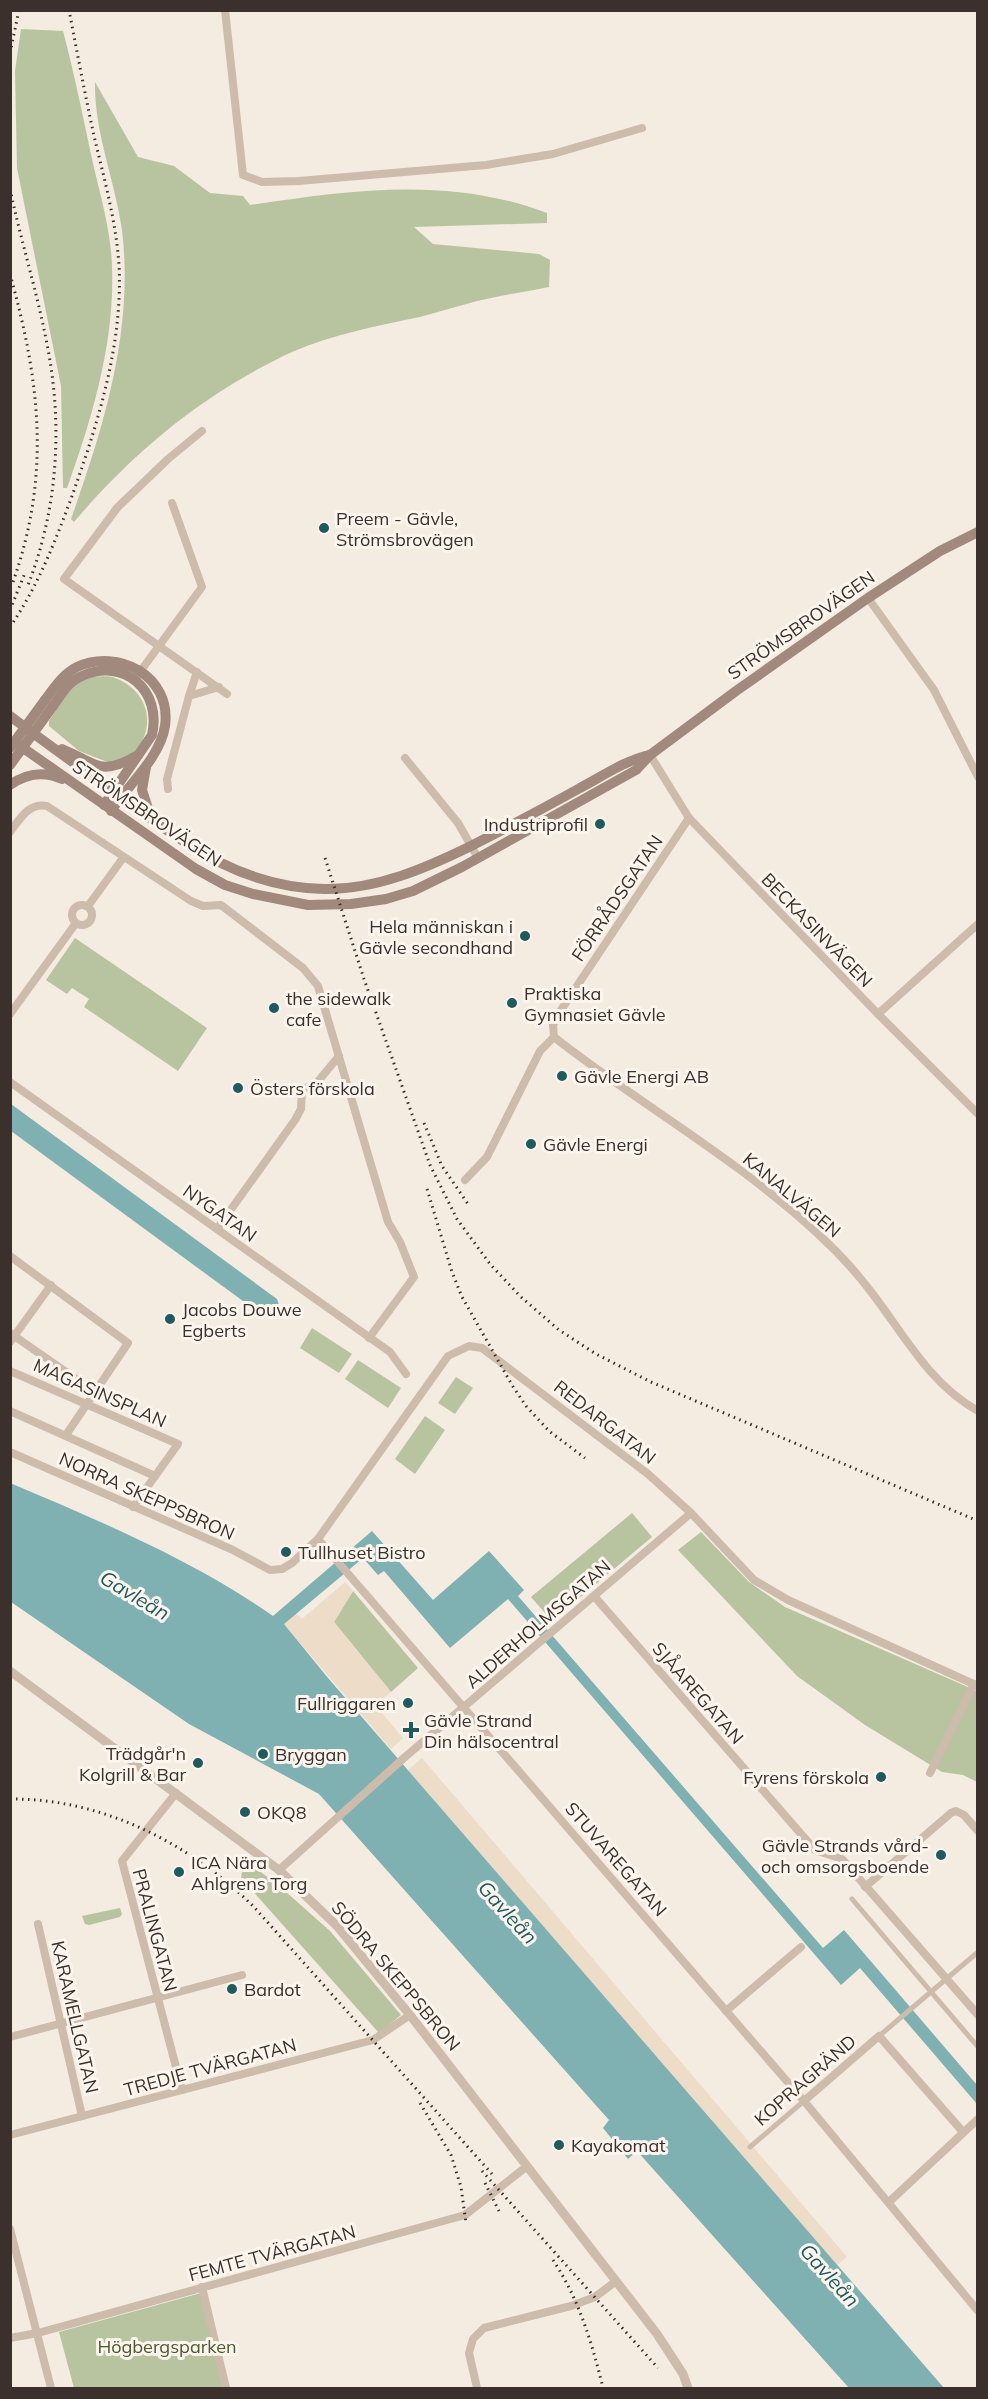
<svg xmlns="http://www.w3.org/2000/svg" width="988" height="2399" font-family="Mulish,sans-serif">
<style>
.green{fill:#b8c4a0}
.plaza{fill:#ecdcc8}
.water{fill:#7fb0b2}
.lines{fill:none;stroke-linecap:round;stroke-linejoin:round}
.pedestrian{stroke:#cdbbac;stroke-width:5}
.minor{stroke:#cdbbac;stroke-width:8}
.tertiary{stroke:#cdbbac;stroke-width:9}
.secondary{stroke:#a18a7d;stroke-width:10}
.rail{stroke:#3b302b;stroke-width:3;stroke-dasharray:1.5 4.5;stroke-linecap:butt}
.secondary-bridge{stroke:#a18a7d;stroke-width:10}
.poi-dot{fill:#1f5a5e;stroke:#fbf5ee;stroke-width:2}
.labels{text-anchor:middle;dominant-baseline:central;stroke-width:6;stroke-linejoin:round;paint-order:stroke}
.poi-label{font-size:18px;fill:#3b302b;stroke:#fbf5ee;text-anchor:start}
.street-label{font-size:18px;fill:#3b302b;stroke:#fbf5ee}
.park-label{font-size:18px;fill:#4a5a2e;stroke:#fbf5ee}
.water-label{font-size:20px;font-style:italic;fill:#1f5a5e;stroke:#fbf5ee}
</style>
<rect width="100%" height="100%" fill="#f4ebe1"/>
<g class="green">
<path d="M21,29L63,31C75,76 84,122 94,168C102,201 111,233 112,267C115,342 92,419 67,488H63L61,386L17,168L15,71Z"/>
<path d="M95,82L138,157L174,166L210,193L243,196L250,205C351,190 449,176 547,213V223L414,227L433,244L539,254L550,260L549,287C525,292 501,295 477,301C458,306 439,312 420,317C377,326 333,334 292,352C206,392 135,450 74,522L71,519C104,426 134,330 122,230C115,180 94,132 95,82Z"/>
<path d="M92,677C99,677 108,675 115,678C146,689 158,724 136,750C130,756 118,759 110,763L79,751L49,726V721C61,703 70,684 92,677Z"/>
<polygon points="75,938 207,1028 178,1071 84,1007 89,999 72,988 67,994 46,980"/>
<polygon points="312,1328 352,1354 339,1373 300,1348"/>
<polygon points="358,1360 401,1388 388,1408 345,1379"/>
<polygon points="456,1377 473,1388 455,1414 438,1403"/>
<polygon points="425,1416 445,1430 415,1474 395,1459"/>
<polygon points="632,1513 652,1537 552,1621 531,1597"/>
<polygon points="701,1532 749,1582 785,1607 977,1691 977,1782 963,1775 942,1772 865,1725 797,1676 678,1550"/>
<polygon points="353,1591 418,1668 391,1692 334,1622"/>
<polygon points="244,1860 277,1884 330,1931 401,2015 379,2033 241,1878"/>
<polygon points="120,1908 122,1914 120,1917 89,1925 85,1924 82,1916"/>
<polygon points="201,2293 224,2388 74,2388 59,2332"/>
</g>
<g class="plaza">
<polygon points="345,1582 353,1591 334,1622 391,1692 375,1705 403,1738 391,1749 284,1624 296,1613 302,1619"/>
<polygon points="422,1758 847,2257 836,2266 408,1770"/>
</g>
<g class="water">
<polygon points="11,1104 277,1299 280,1308 273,1312 262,1315 11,1131"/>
<path d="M10,1483C100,1521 193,1560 273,1616L372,1531L433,1600L489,1551L524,1590L518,1596L823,1948L844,1930L977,2085V2104L860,1968L841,1985L508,1599L450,1648L384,1571L378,1575L363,1558L284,1624L328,1678L944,2388H849L637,2151L628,2159L603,2128L609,2120L319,1794L189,1724L11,1602Z"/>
</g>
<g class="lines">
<g class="pedestrian">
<polyline points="852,1899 978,2047"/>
<polyline points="879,2036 978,1952"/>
<polyline points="750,2147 804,2101"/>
</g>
<g class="minor">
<polyline points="225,10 243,175 262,182 299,181 486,165 553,154 642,128"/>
<polyline points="202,431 168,459 117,508 64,579 227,694"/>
<polyline points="868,598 934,690 978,777"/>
<polyline points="137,676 202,587 172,503"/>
<polyline points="189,696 197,672"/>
<polyline points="650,755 689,818 878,1014 978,1114"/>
<polyline points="405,758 458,823 478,858"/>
<polyline points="168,789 167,779 189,696 219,687"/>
<path d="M10,832C20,819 29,802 47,806L191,901L203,906L221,905L303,968L318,986L388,1222L400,1242L414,1277L369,1338"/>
<circle cx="82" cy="915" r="10"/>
<polyline points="88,906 123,858"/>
<polyline points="10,1014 76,923"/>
<polyline points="878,1014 978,924"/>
<path d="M554,1037C639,1104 736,1158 817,1233C838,1252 858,1274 875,1297C906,1338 931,1385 978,1411"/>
<polyline points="10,1082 390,1352 406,1374"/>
<polyline points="465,1180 487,1157 540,1051 554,1037 553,1025 559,1013 689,818"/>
<polyline points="217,1229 295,1120 301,1109 302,1089 315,1085 339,1056"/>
<polyline points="10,1256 128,1343 66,1435"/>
<polyline points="10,1333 95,1392"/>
<polyline points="10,1342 51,1285"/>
<polyline points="10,1371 178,1444 133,1507"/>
<polyline points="10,1411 155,1476"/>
<polyline points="10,1452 233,1550 270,1570 282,1569 292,1563 318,1539 448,1356 469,1346 482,1348 648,1474 691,1513 754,1580 788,1600 978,1686"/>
<polyline points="318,1539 804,2101 978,2311"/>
<polyline points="594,1596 815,1850 842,1859 978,2015"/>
<polyline points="930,1773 974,1684"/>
<polyline points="176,1793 122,1861 182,2090"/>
<polyline points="279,1870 405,1757 691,1513"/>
<polyline points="865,1887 951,1813 956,1811 964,1815 978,1831"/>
<polyline points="38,1924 82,2116"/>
<polyline points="726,2011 801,1947"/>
<polyline points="10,2037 242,1975"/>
<polyline points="804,2101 879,2036 963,2132"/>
<polyline points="10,2135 373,2040 410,2015"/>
<polyline points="889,2202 978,2119"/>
<polyline points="10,2229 51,2388"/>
<polyline points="202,2287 226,2388"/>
<polyline points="10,2338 38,2333 465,2215 526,2167"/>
<polyline points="477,2388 469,2353 473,2339 484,2328 571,2306 595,2297 615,2282"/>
</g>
<polyline class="tertiary" points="10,1671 279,1870 337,1926 410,2015 657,2334 683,2374 688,2388"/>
<g class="secondary">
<path d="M45,700C54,688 63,674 77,667C118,648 172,676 165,726C160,758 128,785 111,811"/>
<path d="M53,706C61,695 69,681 82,676C125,657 162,691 152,735L104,805"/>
<path d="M10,716C47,744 84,770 121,797C186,844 239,887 324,889C376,890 426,868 471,846C508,827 544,808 580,788C603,776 624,761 649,755"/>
<polyline points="16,743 196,869 225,885 253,894 308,905 351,904 386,899 413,891 462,867 636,770 650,755 736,691 868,598 940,551 978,532"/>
<path d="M62,749C98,764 100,777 138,755"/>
<polyline points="146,767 142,790 151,818"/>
<path d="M10,785C27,773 44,771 62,779"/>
</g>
<g class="rail">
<polyline points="10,53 19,10"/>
<path d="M10,189C21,241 37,292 47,344C63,425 58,508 28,585"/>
<path d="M10,274C40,382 51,474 13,582"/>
<polyline points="10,610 25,573"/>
<path d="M10,627C38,586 55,542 72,496C98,423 123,344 119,265C116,221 104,178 94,136C85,94 77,52 69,10"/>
<polyline points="325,858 364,979 430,1165 457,1219 490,1264 521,1297 559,1330 596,1354 651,1382 978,1521"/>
<polyline points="424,1123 442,1166 468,1204"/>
<polyline points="427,1189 452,1272 462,1297 512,1385 526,1406 549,1431 585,1458"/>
<path d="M10,1799C102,1798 191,1844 254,1907L492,2174"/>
<polyline points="420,2103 451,2155 461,2187 466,2223"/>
<polyline points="482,2171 658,2368"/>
<polyline points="485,2183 499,2211"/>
<path d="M553,2260C579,2299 592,2343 603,2388"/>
</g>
<g class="secondary-bridge">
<polyline points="10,748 45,700"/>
<polyline points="10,765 53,706"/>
</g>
</g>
<g class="poi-dot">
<circle cx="324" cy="528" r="6"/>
<circle cx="600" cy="824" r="6"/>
<circle cx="525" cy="936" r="6"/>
<circle cx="512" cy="1003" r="6"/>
<circle cx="274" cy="1008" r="6"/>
<circle cx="562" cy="1076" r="6"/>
<circle cx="238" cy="1088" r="6"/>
<circle cx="531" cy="1144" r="6"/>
<circle cx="170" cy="1319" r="6"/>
<circle cx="286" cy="1552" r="6"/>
<circle cx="408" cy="1703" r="6"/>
<path d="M408 1721h6v6h6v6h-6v6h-6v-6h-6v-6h6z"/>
<circle cx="263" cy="1754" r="6"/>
<circle cx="198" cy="1763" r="6"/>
<circle cx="881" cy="1777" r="6"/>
<circle cx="245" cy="1812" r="6"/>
<circle cx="941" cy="1855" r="6"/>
<circle cx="179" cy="1872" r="6"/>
<circle cx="232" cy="1989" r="6"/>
<circle cx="559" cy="2145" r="6"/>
</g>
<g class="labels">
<g class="poi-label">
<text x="336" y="518">Preem - Gävle,<tspan x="336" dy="21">Strömsbrovägen</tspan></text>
<text x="588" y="824" text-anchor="end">Industriprofil</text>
<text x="513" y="926" text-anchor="end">Hela människan i<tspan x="513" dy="21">Gävle secondhand</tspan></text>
<text x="524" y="993">Praktiska<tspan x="524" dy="21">Gymnasiet Gävle</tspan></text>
<text x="286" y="998">the sidewalk<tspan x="286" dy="21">cafe</tspan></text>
<text x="574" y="1076">Gävle Energi AB</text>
<text x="250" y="1088">Östers förskola</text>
<text x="543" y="1144">Gävle Energi</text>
<text x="182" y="1309">Jacobs Douwe<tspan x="182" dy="21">Egberts</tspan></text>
<text x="298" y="1552">Tullhuset Bistro</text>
<text x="396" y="1703" text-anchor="end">Fullriggaren</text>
<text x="424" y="1720">Gävle Strand<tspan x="424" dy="21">Din hälsocentral</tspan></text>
<text x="186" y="1753" text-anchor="end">Trädgår'n<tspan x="186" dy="21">Kolgrill &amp; Bar</tspan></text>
<text x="275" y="1754">Bryggan</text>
<text x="869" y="1777" text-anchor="end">Fyrens förskola</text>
<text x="257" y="1812">OKQ8</text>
<text x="929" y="1845" text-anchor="end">Gävle Strands vård-<tspan x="929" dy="21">och omsorgsboende</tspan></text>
<text x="191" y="1862">ICA Nära<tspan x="191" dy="21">Ahlgrens Torg</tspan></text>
<text x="244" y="1989">Bardot</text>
<text x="571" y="2145">Kayakomat</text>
</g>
<g class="street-label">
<text transform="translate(801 625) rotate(-35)">STRÖMSBROVÄGEN</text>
<text transform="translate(147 813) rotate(34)">STRÖMSBROVÄGEN</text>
<text transform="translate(617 898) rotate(-56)">FÖRRÅDSGATAN</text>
<text transform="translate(817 930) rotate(46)">BECKASINVÄGEN</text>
<text transform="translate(792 1195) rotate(40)">KANALVÄGEN</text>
<text transform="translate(220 1213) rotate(35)">NYGATAN</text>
<text transform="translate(100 1393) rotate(24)">MAGASINSPLAN</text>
<text transform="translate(605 1422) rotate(38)">REDARGATAN</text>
<text transform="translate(147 1496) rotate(24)">NORRA SKEPPSBRON</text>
<text transform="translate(538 1624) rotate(-41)">ALDERHOLMSGATAN</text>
<text transform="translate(698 1693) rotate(49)">SJÅAREGATAN</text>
<text transform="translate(616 1859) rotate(49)">STUVAREGATAN</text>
<text transform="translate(155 1930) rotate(75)">PRALINGATAN</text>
<text transform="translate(396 1976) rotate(50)">SÖDRA SKEPPSBRON</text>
<text transform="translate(75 2017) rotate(77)">KARAMELLGATAN</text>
<text transform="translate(210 2067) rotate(-15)">TREDJE TVÄRGATAN</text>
<text transform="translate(805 2080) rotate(-41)">KOPRAGRÄND</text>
<text transform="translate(272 2253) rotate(-15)">FEMTE TVÄRGATAN</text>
</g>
<g class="park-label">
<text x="167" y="2346">Högbergsparken</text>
</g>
<g class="water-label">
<text transform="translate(135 1595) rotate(31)">Gavleån</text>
<text transform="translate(508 1912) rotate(48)">Gavleån</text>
<text transform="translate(830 2275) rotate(48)">Gavleån</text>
</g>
</g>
<rect width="988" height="2399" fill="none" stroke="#3b302b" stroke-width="24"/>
</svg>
